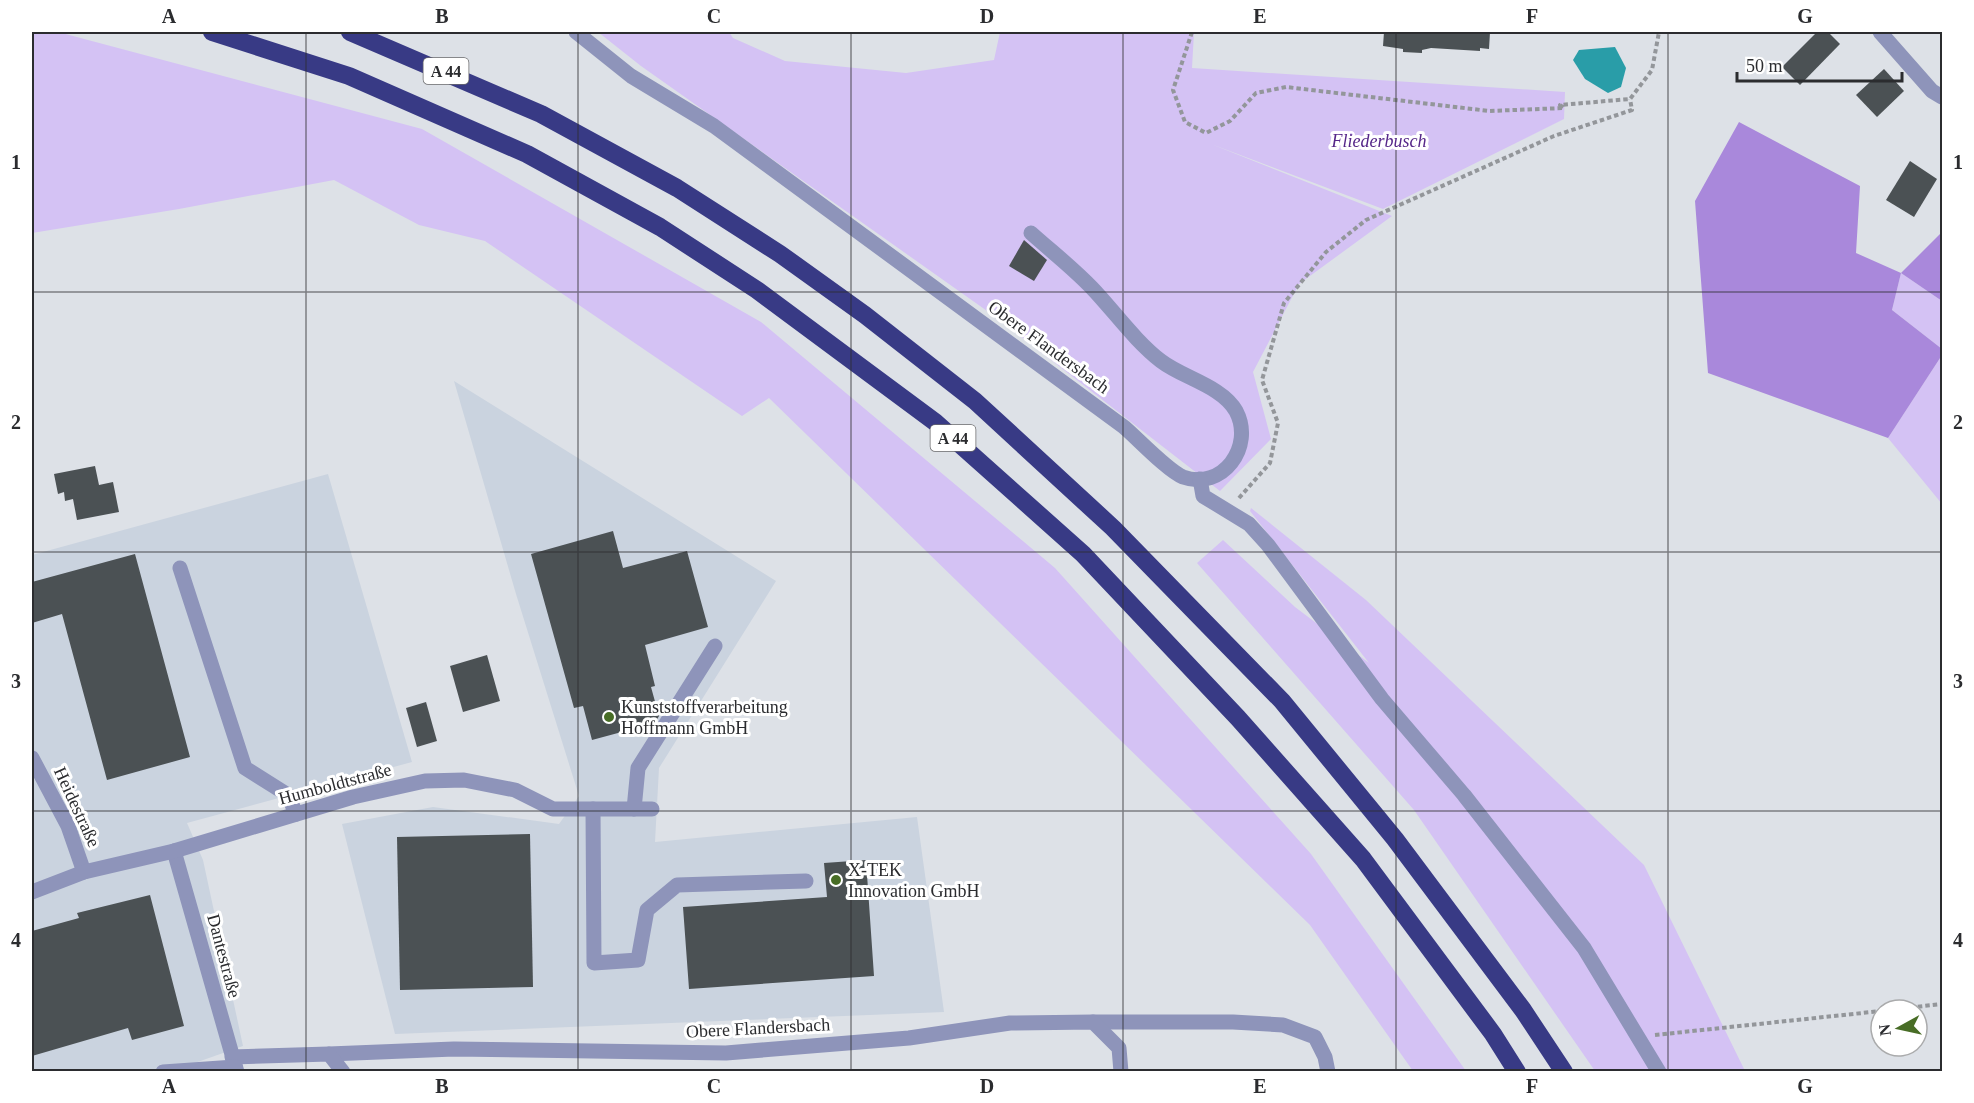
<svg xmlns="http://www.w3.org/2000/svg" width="1974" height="1103" font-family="Georgia,serif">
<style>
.built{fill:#cad3df}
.green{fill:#d4c2f4}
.forest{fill:#a988db}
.water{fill:#299da8}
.building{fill:#4b5154}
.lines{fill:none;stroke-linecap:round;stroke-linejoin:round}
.path{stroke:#93969a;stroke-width:4;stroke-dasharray:4.5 3;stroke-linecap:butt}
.minor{stroke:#8e94ba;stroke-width:15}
.highway{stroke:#383a85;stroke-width:18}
.grid{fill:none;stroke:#2b2c2f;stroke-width:1.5;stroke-opacity:0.55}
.poi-dot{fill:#486d26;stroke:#fff;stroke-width:2}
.labels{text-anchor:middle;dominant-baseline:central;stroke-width:6;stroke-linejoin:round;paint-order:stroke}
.shield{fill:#fff;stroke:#6b6b6d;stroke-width:1.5}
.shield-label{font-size:16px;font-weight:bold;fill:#2b2c2f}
.park-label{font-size:18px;font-style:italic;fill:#562789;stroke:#fff}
.street-label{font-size:18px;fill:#2b2c2f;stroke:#fff}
.poi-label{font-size:18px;fill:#2b2c2f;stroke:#fff;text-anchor:start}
.neatline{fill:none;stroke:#2b2c2f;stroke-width:2}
.grid-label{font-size:20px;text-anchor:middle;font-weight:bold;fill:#2b2c2f}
</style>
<rect width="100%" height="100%" fill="#dde1e7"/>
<g class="built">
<polygon points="454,381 776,581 659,768 655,842 917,817 944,1012 395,1034 342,824 433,807 559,824 579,796 516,594"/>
<polygon points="328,474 412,762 187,823 203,860 243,1046 172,1071 32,1072 32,555"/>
</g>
<g class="green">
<polygon points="32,32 58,32 422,129 761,322 1055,568 1311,854 1466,1071 1413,1071 1310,925 769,398 742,416 485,241 419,225 334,180 179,209 32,233"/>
<polygon points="598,32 729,32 733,38 785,61 906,73 994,60 1000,32 1194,32 1192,68 1565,92 1564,119 1383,209 1211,144 1392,216 1299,284 1253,372 1271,439 1220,491 997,318 641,66"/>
<polygon points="1901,273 1942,301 1942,349 1892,310"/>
<polygon points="1942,355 1942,504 1888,438"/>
<polygon points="1251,508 1366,600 1644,865 1745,1071 1595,1071 1414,810 1197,563 1223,540 1295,607 1369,663 1250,511"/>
</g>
<polygon class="forest" points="1739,122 1860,186 1856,253 1901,273 1942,232 1942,301 1901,273 1892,310 1942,349 1942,355 1888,438 1708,373 1695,201"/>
<polygon class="water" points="1615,47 1626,68 1621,87 1608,93 1585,79 1573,60 1579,50"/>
<g class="building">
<polygon points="1384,32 1490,32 1489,49 1480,48 1480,51 1431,48 1422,50 1422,53 1403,52 1403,49 1383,46"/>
<polygon points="1817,32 1828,32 1840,44 1800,85 1782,67"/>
<polygon points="1884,69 1904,91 1877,117 1856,95"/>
<polygon points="1910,161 1937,179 1914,217 1886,200"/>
<polygon points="1024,240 1047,260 1034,281 1009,266"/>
<polygon points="95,466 99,485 113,482 119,512 77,520 73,499 65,501 64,492 58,494 54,474"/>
<polygon points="613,531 623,568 687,551 708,627 645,645 655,686 651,687 659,716 655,723 592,740 583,706 574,708 531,554"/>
<polygon points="135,554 190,757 107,780 62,614 32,623 32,582"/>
<polygon points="487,655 500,701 463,712 450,666"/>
<polygon points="426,702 437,741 417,747 406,708"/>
<polygon points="530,834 533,987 400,990 397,837"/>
<polygon points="866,860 874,976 689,989 683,907 827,897 824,863"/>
<polygon points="150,895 184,1026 132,1040 128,1028 32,1056 32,931 79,918 77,913"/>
</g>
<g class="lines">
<g class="path">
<polyline points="1192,32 1173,90 1185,122 1206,133 1230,121 1256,93 1286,87 1489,111 1564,108 1560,105 1630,99 1652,70 1659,32"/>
<polyline points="1239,498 1270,463 1278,423 1262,380 1284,303 1326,252 1366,220 1554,136 1632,110 1630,99"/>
<polyline points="1888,1010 1942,1004"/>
<polyline points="1655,1035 1881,1011"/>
</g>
<g class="minor">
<path d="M576,32L631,76L714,126L1124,427C1137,438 1168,471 1183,477C1222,491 1255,447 1236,411C1222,386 1183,378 1161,361C1135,341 1114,311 1092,288C1073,268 1051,251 1031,233"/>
<polyline points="1880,32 1932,91 1942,97"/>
<polyline points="1200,479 1203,496 1249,524 1268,545 1382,699 1464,795 1584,948 1659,1072"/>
<polyline points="180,568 245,768 288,795 296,814"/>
<polyline points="32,758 68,826 84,872"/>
<polyline points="593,809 594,963 638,960 647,910 677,885 806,881"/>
<polyline points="634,809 638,768 715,646"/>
<polyline points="174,851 237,1072"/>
<polyline points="32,892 84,872 174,851 353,797 425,781 464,780 515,790 553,809 652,809"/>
<polyline points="1093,1022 1233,1022 1283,1025 1315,1037 1325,1057 1328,1072"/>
<polyline points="329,1054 454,1049 726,1053 909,1038 1010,1023 1093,1022 1119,1048 1121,1072"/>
<polyline points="232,1057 329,1054 343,1072"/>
<polyline points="163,1072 235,1067"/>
</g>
<g class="highway">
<polyline points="212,32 349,76 527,154 660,227 757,290 935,422 1083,554 1238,718 1363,859 1493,1034 1517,1072"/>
<polyline points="350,32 541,114 677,188 780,254 865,315 975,401 1113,528 1282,701 1395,839 1523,1010 1564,1072"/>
</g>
</g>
<path class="grid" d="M306,32V1072M578,32V1072M851,32V1072M1123,32V1072M1396,32V1072M1668,32V1072M32,292H1942M32,552H1942M32,811H1942"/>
<g class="poi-dot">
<circle cx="609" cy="717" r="6"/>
<circle cx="836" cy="880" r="6"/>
</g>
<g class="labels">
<g class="shield">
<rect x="423.5" y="58" width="45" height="26" rx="4.5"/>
<rect x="930.5" y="425" width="45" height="26" rx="4.5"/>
</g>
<g class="shield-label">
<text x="446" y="71">A 44</text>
<text x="953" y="438">A 44</text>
</g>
<g class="park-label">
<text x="1379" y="141">Fliederbusch</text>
</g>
<g class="street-label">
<text transform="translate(1049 347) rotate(36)">Obere Flandersbach</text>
<text transform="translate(335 784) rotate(-15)">Humboldtstraße</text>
<text transform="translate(77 807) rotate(65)">Heidestraße</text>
<text transform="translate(224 956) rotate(75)">Dantestraße</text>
<text transform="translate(758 1028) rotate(-3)">Obere Flandersbach</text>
</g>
<g class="poi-label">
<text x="621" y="707">Kunststoffverarbeitung<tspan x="621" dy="21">Hoffmann GmbH</tspan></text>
<text x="848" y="870">X-TEK<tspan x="848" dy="21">Innovation GmbH</tspan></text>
</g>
</g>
<rect width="1974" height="1103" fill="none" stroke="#ffffff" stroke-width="66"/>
<g transform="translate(1899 1028) rotate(262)"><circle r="28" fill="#ffffff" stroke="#aaabac" stroke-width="1.5"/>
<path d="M0-4.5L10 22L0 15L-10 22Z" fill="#486d26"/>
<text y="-9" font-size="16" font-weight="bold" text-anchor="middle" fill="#2b2c2f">N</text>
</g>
<path d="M1737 72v9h165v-9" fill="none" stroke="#2b2c2f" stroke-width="3"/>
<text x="1746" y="72" font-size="18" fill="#2b2c2f" stroke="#ffffff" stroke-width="4.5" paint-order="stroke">50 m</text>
<rect x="33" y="33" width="1908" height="1037" class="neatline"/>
<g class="grid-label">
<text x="169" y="23">A</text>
<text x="442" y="23">B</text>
<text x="714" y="23">C</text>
<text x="987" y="23">D</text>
<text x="1260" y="23">E</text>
<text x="1532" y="23">F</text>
<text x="1805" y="23">G</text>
<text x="16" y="169">1</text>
<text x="1958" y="169">1</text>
<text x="16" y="429">2</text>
<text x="1958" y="429">2</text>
<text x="16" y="688">3</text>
<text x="1958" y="688">3</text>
<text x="16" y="947">4</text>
<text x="1958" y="947">4</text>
<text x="169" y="1093">A</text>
<text x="442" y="1093">B</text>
<text x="714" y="1093">C</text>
<text x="987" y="1093">D</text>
<text x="1260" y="1093">E</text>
<text x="1532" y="1093">F</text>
<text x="1805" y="1093">G</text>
</g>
</svg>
